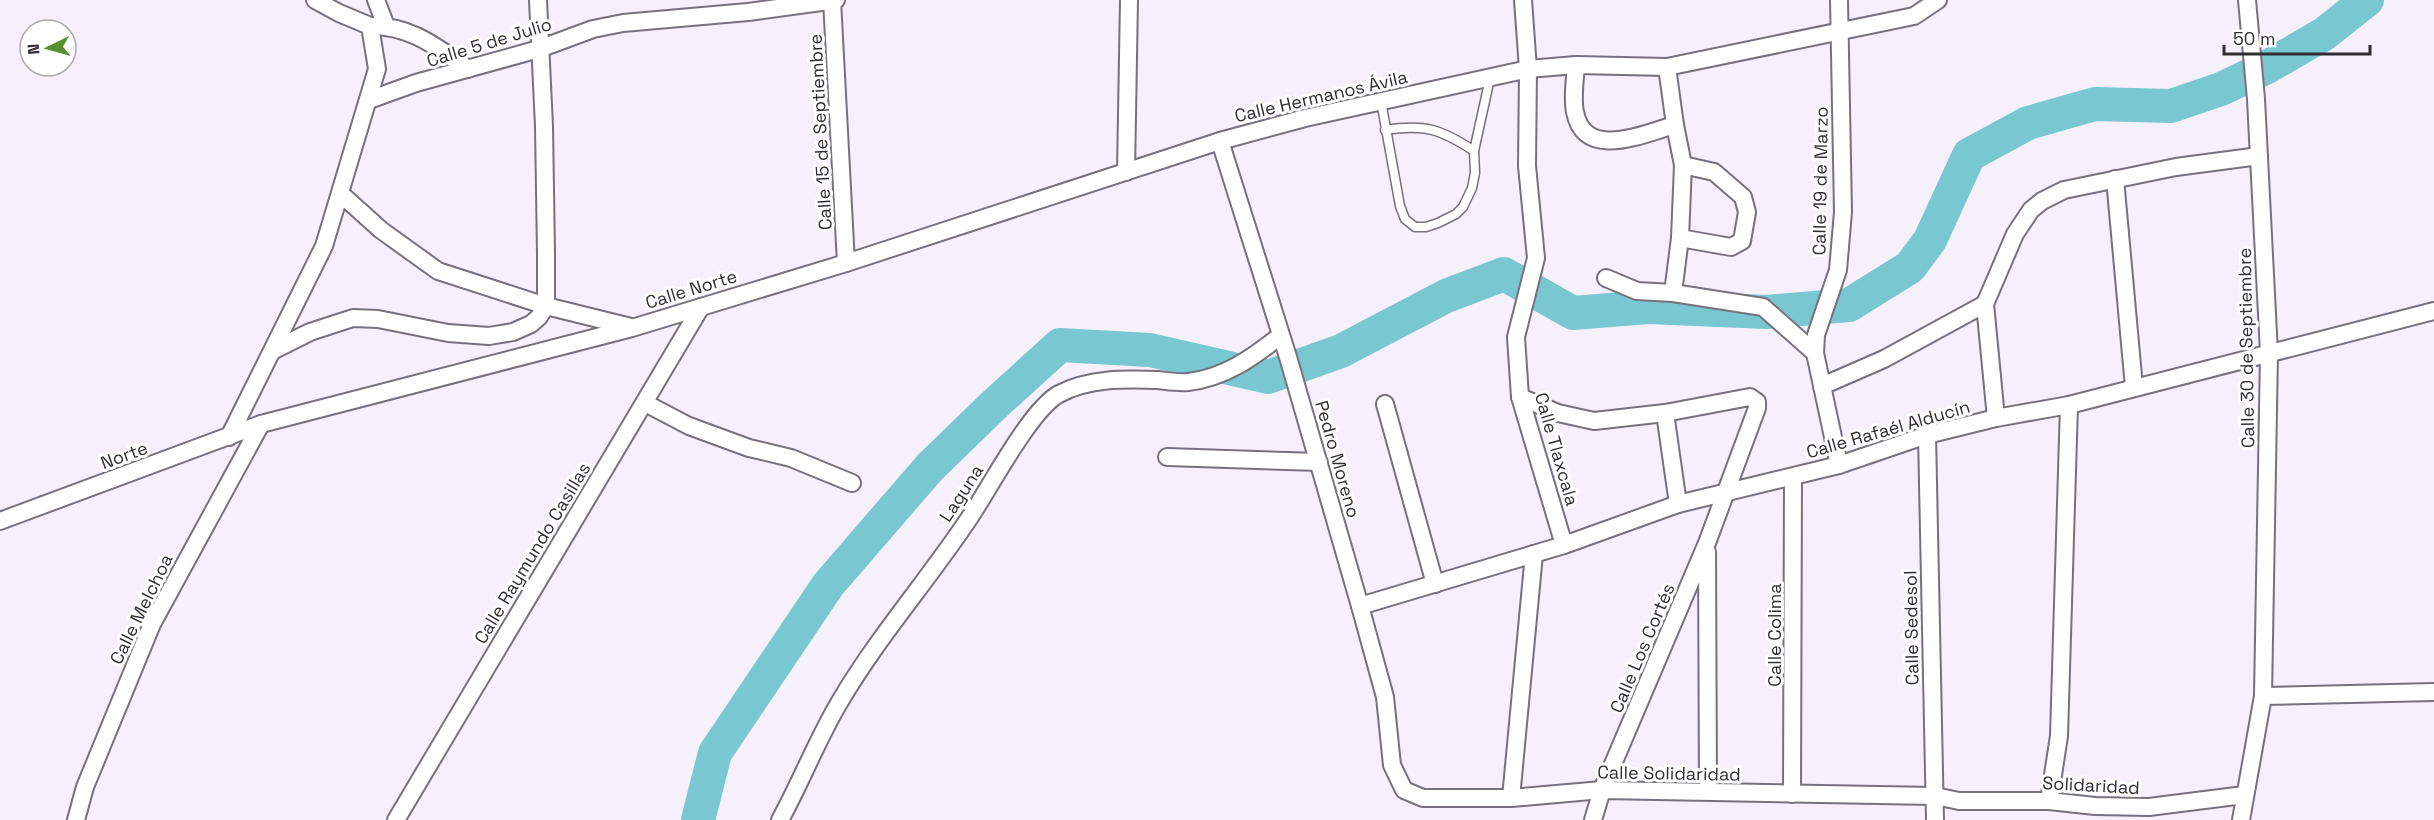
<svg xmlns="http://www.w3.org/2000/svg" width="2434" height="820" font-family="'Space Grotesk',sans-serif">
<style>
.lines{fill:none;stroke-linecap:round;stroke-linejoin:round}
.river{stroke:#78c7d1;stroke-width:34}
.service-casing{stroke:#76717c;stroke-width:11}
.minor-casing{stroke:#76717c;stroke-width:20}
.service{stroke:#fff;stroke-width:8}
.minor{stroke:#fff;stroke-width:16}
.labels{text-anchor:middle;dominant-baseline:central;stroke-width:6;stroke-linejoin:round;paint-order:stroke}
.street-label{font-size:18px;fill:#2f2d32;stroke:#fff}
</style>
<rect width="100%" height="100%" fill="#f5f0fc"/>
<g class="lines">
<polyline class="river" points="698,820 715,753 828,585 930,467 995,404 1060,345 1150,350 1268,377 1341,351 1446,296 1504,274 1573,313 1648,307 1766,312 1849,305 1910,267 1930,240 1969,155 2028,123 2095,104 2171,106 2221,89 2267,67 2324,34 2367,0"/>
<defs>
<g id="service">
<polyline points="1381,101 1400,206 1405,219 1415,227 1426,227 1438,223 1456,214 1463,207 1472,188 1475,173 1474,151 1490,78"/>
<path d="M1385,130C1425,124 1441,129 1474,151"/>
</g>
<g id="minor">
<polyline points="376,0 386,26"/>
<polyline points="832,0 846,263"/>
<polyline points="1523,0 1528,69 1527,166 1536,258 1516,337 1520,397 1564,545"/>
<path d="M370,26C412,26 435,46 468,69"/>
<path d="M1576,65C1575,80 1572,98 1575,112C1585,161 1642,134 1675,125"/>
<polyline points="1667,67 1675,125 1683,165 1680,238 1673,293"/>
<polyline points="369,100 416,83 539,49 593,29 623,23 748,12 836,0"/>
<polyline points="1220,141 1288,357 1360,606 1385,697 1392,765 1404,790 1423,798 1511,798 1602,790 1935,796 1959,801 2049,801 2095,806 2149,807 2244,795"/>
<polyline points="1126,172 1129,0"/>
<polyline points="2115,179 2134,387"/>
<polyline points="341,194 381,230 438,271 546,306 631,327"/>
<polyline points="1680,238 1731,247 1742,241 1747,212 1743,197 1714,172 1683,165"/>
<polyline points="1606,278 1637,291 1673,293 1763,307 1815,353"/>
<polyline points="274,350 310,332 353,318 378,319 448,333 489,336 513,332 531,324 539,317 546,306 546,254 544,126 538,0"/>
<polyline points="1822,386 1884,359 1985,304"/>
<polyline points="1520,397 1558,413 1594,421 1665,413 1750,397 1757,402 1757,408 1707,543 1602,790 1593,820"/>
<polyline points="645,403 689,426 749,448 791,458 852,483"/>
<polyline points="1385,404 1435,584"/>
<polyline points="1665,413 1678,504"/>
<polyline points="1996,418 1985,304 2015,234 2031,210 2042,201 2064,190 2176,167 2259,156"/>
<polyline points="1927,435 1935,820"/>
<polyline points="229,437 324,246 377,69 370,26 339,13 315,0"/>
<polyline points="1167,457 1319,462"/>
<polyline points="1839,465 1815,353 1816,335 1838,270 1843,212 1839,0"/>
<polyline points="0,521 261,424 632,328 846,263 1220,141 1305,118 1528,69 1576,65 1667,67 1914,16 1938,0"/>
<polyline points="1707,552 1708,791"/>
<polyline points="1360,606 1564,545 1678,504 1839,465 1927,435 1996,418 2069,405 2434,311"/>
<polyline points="2263,696 2434,692"/>
<polyline points="1792,794 1793,477"/>
<polyline points="1511,798 1534,554"/>
<polyline points="2049,801 2059,736 2069,405"/>
<polyline points="76,820 85,787 152,624 261,424"/>
<polyline points="396,820 701,307"/>
<path d="M780,820C801,782 817,740 839,703C878,636 930,578 972,514C991,485 1032,408 1059,394C1089,378 1124,379 1157,380C1167,381 1178,383 1188,382C1224,378 1252,358 1280,336"/>
<polyline points="2241,820 2263,696 2269,353 2256,99 2247,0"/>
</g>
</defs>
<use href="#service" class="service-casing"/>
<use href="#minor" class="minor-casing"/>
<use href="#service" class="service"/>
<use href="#minor" class="minor"/>
</g>
<g class="labels">
<g class="street-label">
<text transform="translate(489 42) rotate(-17)">Calle 5 de Julio</text>
<text transform="translate(1321 96) rotate(-13)">Calle Hermanos Ávila</text>
<text transform="translate(820 132) rotate(-93)">Calle 15 de Septiembre</text>
<text transform="translate(1820 181) rotate(-89)">Calle 19 de Marzo</text>
<text transform="translate(691 289) rotate(-17)">Calle Norte</text>
<text transform="translate(2246 348) rotate(-91)">Calle 30 de Septiembre</text>
<text transform="translate(1888 429) rotate(-16)">Calle Rafaél Alducín</text>
<text transform="translate(1557 449) rotate(74)">Calle Tlaxcala</text>
<text transform="translate(124 455) rotate(-20)">Norte</text>
<text transform="translate(1338 459) rotate(74)">Pedro Moreno</text>
<text transform="translate(961 493) rotate(-57)">Laguna</text>
<text transform="translate(532 553) rotate(-59)">Calle Raymundo Casillas</text>
<text transform="translate(141 609) rotate(-64)">Calle Melchoa</text>
<text transform="translate(1911 628) rotate(-91)">Calle Sedesol</text>
<text transform="translate(1774 635) rotate(-90)">Calle Colima</text>
<text transform="translate(1642 648) rotate(-67)">Calle Los Cortés</text>
<text transform="translate(1669 773) rotate(1)">Calle Solidaridad</text>
<text transform="translate(2091 785) rotate(3)">Solidaridad</text>
</g>
</g>
<g transform="translate(48 48) rotate(265)"><circle r="28" fill="#ffffff" stroke="#acabad" stroke-width="1.5"/>
<path d="M0-4.5L10 22L0 15L-10 22Z" fill="#569130"/>
<text y="-9" font-size="16" font-weight="bold" text-anchor="middle" fill="#2f2d32">N</text>
</g>
<path d="M2224 45v9h146v-9" fill="none" stroke="#2f2d32" stroke-width="3"/>
<text x="2233" y="45" font-size="18" fill="#2f2d32" stroke="#ffffff" stroke-width="4.5" paint-order="stroke">50 m</text>
</svg>
